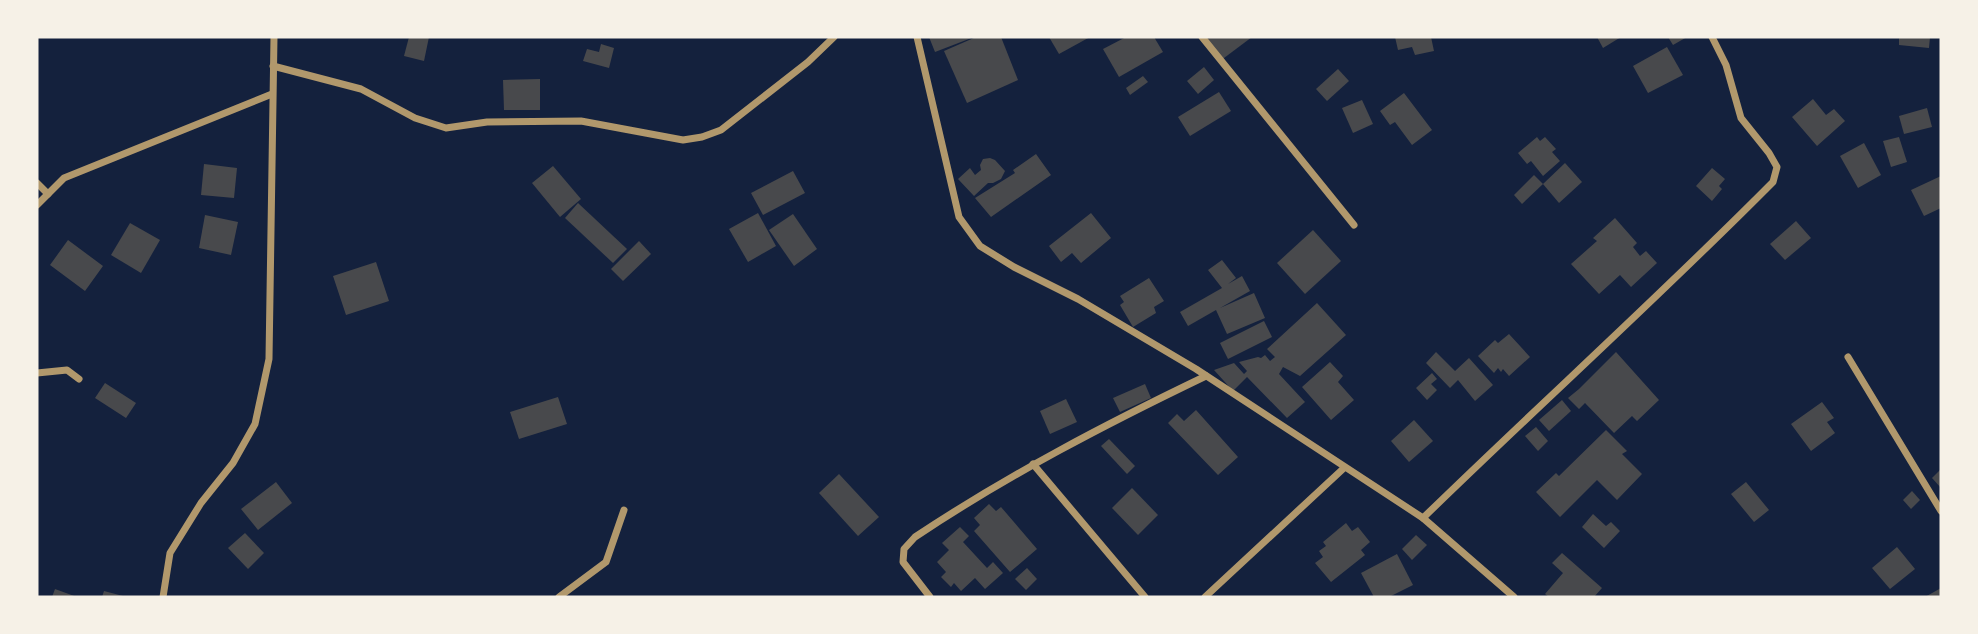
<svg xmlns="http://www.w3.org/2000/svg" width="1978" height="634" font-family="'Roboto Serif',serif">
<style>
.building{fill:#48494c}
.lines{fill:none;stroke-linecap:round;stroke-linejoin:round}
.minor{stroke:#b1986c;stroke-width:7}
</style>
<rect width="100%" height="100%" fill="#14213d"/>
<g class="building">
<polygon points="409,37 429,37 424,61 404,56"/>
<polygon points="929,37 974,37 935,52"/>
<polygon points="976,37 1001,37 1018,80 967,103 944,51"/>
<polygon points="1049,37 1090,37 1059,54"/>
<polygon points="1126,37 1154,37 1163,52 1119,77 1103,49"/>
<polygon points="1208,37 1252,37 1220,61 1203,40"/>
<polygon points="1395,37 1431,37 1434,51 1415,55 1412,47 1398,50"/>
<polygon points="1597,37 1621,37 1603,48"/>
<polygon points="1668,37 1687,37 1673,45"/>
<polygon points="1899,37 1930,37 1929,48 1899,45"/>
<polygon points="601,44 614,48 609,68 583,61 587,49 599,52"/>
<polygon points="1667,47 1683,75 1648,93 1633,66"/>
<polygon points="1204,67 1214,80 1198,94 1187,81"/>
<polygon points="1338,69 1349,81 1327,101 1316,89"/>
<polygon points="1143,76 1148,82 1130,95 1126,88"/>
<polygon points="540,79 540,110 504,110 503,80"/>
<polygon points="1219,92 1231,111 1190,136 1178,117"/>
<polygon points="1404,93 1432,130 1412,145 1395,122 1390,125 1380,111"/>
<polygon points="1813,99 1826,115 1834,109 1845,121 1817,146 1792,117"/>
<polygon points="1362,100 1373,124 1353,133 1342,108"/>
<polygon points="1927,108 1932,127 1904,134 1899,116"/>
<polygon points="1537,137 1540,141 1545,137 1556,149 1552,152 1560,161 1543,176 1531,161 1527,164 1518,153"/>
<polygon points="1899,137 1907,162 1891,167 1883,141"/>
<polygon points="1864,143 1881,175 1858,188 1840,156"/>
<polygon points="1036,154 1051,175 991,217 975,198 1015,173 1013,170"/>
<polygon points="990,158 995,160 1005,171 1001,179 993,183 988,183 974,196 958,179 970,168 975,175 981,170 980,165 983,159"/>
<polygon points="1565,163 1582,182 1559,203 1543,184"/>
<polygon points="204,164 237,168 234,198 201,195"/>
<polygon points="553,166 581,199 560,217 532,183"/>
<polygon points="1712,168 1725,179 1719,186 1722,189 1712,201 1696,186"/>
<polygon points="793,171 805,193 763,215 751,193"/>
<polygon points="1534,175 1543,184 1522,204 1514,195"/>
<polygon points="1941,176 1941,208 1924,216 1911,190"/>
<polygon points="578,203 627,249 613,263 565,218"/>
<polygon points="758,213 776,246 748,262 729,229"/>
<polygon points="1091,213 1111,238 1081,263 1072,253 1061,262 1049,246"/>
<polygon points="793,214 817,249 794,266 769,230"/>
<polygon points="205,215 238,222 231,255 199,248"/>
<polygon points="1615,218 1637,243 1633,247 1640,256 1646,251 1657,263 1631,287 1620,275 1599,294 1571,264 1597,241 1593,238"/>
<polygon points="1796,221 1811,238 1785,260 1770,244"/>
<polygon points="130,223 160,240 141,273 111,255"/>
<polygon points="1313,230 1341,261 1305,294 1277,263"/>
<polygon points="68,240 103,266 85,291 50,265"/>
<polygon points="639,241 651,254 623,281 611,269"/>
<polygon points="1222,260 1236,278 1228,284 1242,276 1250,291 1220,308 1254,293 1265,318 1227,334 1216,310 1188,326 1180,312 1222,288 1208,270"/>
<polygon points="376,262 389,301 346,315 333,276"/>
<polygon points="1149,278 1164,301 1154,307 1156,313 1133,327 1120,305 1124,302 1120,296"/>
<polygon points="1317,303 1346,335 1300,376 1283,367 1279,374 1305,402 1287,418 1247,377 1233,391 1214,370 1234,363 1244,374 1247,371 1239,362 1258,357 1261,358 1265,355 1270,361 1275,357 1267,349"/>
<polygon points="1264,321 1272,337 1228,359 1220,343"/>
<polygon points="1509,334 1530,357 1509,376 1503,369 1501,372 1498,368 1494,373 1478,356 1495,340 1498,343"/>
<polygon points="1436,352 1455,371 1469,358 1493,385 1475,401 1458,380 1450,388 1426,363"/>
<polygon points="1616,352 1659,400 1637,421 1632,416 1614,433 1585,403 1579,409 1568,398 1579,389"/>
<polygon points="1330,362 1343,376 1338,382 1354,400 1331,420 1302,387"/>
<polygon points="1432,373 1437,379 1431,384 1437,390 1427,400 1416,388"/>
<polygon points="105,383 136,403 126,418 95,398"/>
<polygon points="1145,384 1151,398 1120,412 1113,398"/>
<polygon points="558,397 567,424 519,439 510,412"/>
<polygon points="1066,399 1077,422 1050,434 1040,411"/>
<polygon points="1562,400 1571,411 1549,431 1539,420"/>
<polygon points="1822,402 1834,418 1827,422 1835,433 1811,451 1791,424"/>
<polygon points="1196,410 1238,457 1218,475 1168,423 1177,414 1184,421"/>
<polygon points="1414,420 1433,441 1409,462 1391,441"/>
<polygon points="1536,427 1548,441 1538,451 1525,436"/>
<polygon points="1606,430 1627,451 1622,454 1642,474 1617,500 1597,480 1560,517 1536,492 1556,473 1559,476"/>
<polygon points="1109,439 1135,466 1127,474 1101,446"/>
<polygon points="1941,469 1941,488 1932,478"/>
<polygon points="839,474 879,517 858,536 819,493"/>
<polygon points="276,482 292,503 258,530 241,509"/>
<polygon points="1746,482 1769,510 1754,522 1731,494"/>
<polygon points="1132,488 1158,515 1138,535 1112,508"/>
<polygon points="1912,491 1920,500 1911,509 1903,500"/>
<polygon points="989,504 996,511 1001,507 1037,549 1010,572 974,531 980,525 974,518"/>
<polygon points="1593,514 1606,526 1611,522 1620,531 1604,548 1582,527"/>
<polygon points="1346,523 1352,531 1358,527 1370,542 1361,550 1365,555 1331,582 1315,563 1323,557 1319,551 1326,546 1323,542"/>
<polygon points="960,527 969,536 963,542 987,568 993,562 1003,573 985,589 975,578 961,591 954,583 951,587 941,577 946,572 937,562 949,550 942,543"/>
<polygon points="245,533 264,553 248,569 228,548"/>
<polygon points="1416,535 1427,545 1412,560 1402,549"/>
<polygon points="1897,547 1915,569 1890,589 1872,568"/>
<polygon points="1562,553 1602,588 1594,597 1549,597 1545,594 1563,573 1552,563"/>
<polygon points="1397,554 1413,585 1389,597 1374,597 1361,573"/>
<polygon points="1027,568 1037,579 1026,590 1015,579"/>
<polygon points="1941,588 1941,597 1925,597"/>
<polygon points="55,589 77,597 52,597"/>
<polygon points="104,591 123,596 123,597 102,597"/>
</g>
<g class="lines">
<g class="minor">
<polyline points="917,37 959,217 980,246 1014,267 1078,299 1196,369 1423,518 1514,597"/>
<polyline points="1202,37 1354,225"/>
<polyline points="273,66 361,89 415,118 446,128 487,122 581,121 683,140 702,137 721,130 808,62 834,37"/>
<polyline points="37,183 48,194"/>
<polyline points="37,205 64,178 272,94"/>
<polyline points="1848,357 1941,511"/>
<polyline points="37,373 67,370 79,379"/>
<polyline points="1033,464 1145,597"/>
<path d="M1423,518C1539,405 1659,297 1773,182L1777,167L1769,153L1741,118L1726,65L1712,37"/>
<polyline points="163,597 170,553 201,503 233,463 255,424 269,359 274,37"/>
<polyline points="559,597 606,562 624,510"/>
<path d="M930,597L903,562L904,549L915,537C1008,475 1106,424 1206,376"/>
<polyline points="1205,597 1344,468"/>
</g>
</g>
<rect width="1978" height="634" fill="none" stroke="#f6f1e7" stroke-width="77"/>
</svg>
